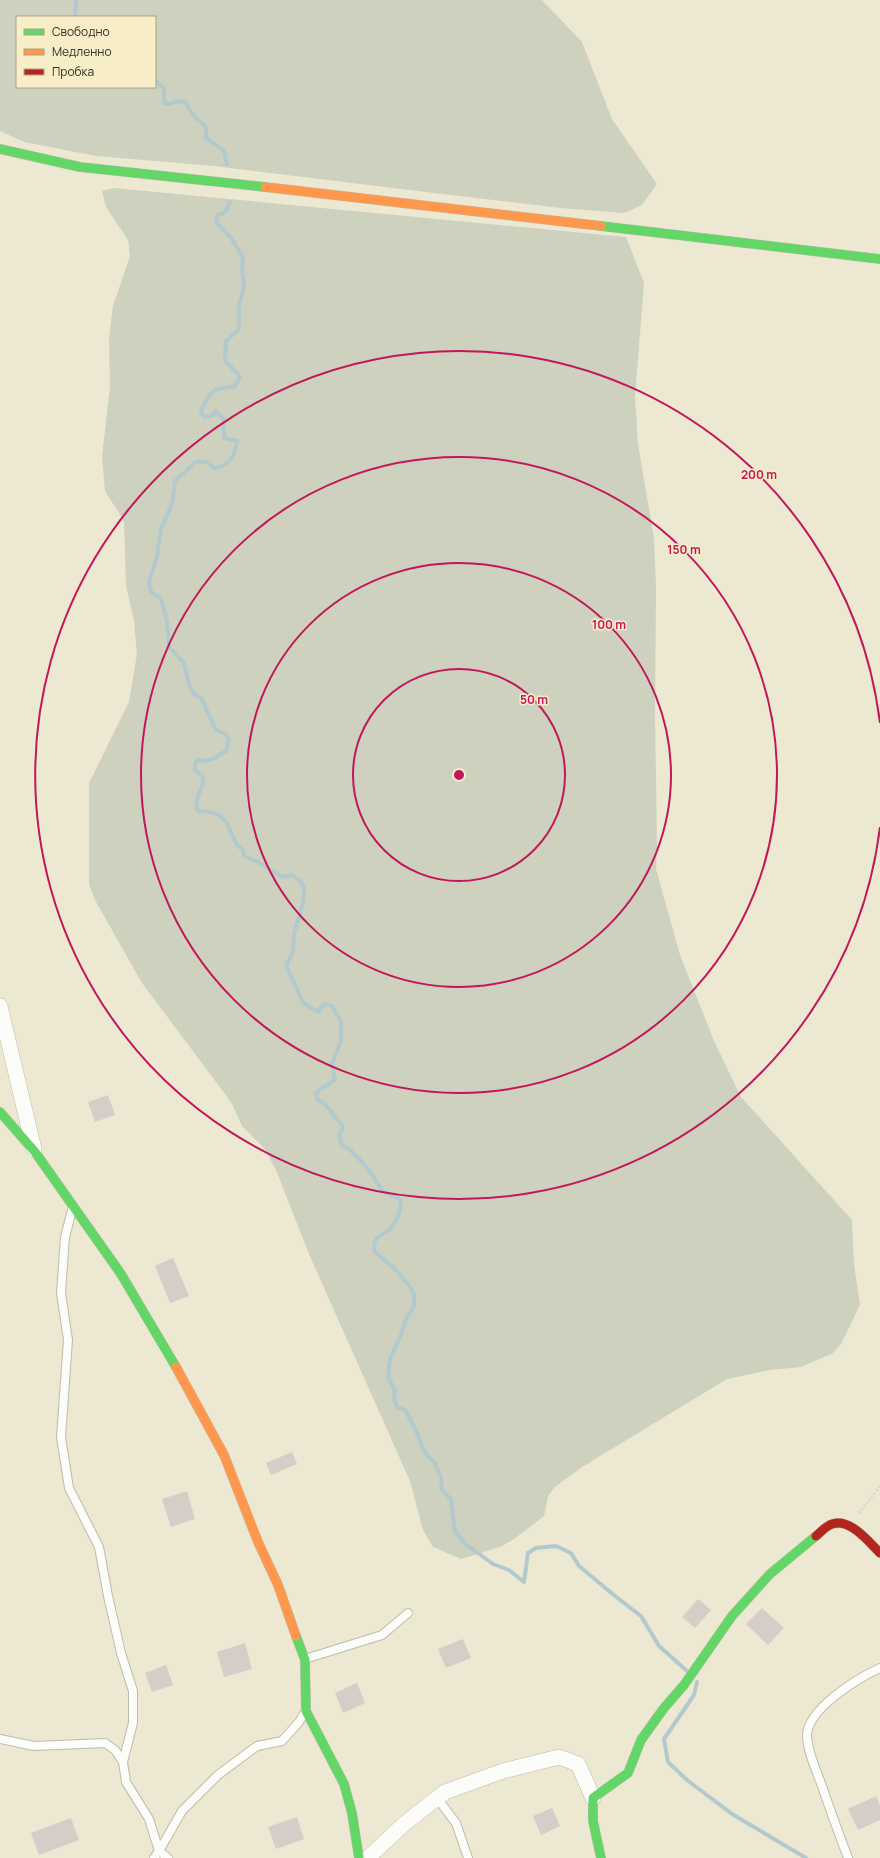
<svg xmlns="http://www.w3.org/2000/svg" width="880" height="1858" font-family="Manrope,sans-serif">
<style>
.green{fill:#ced1bd;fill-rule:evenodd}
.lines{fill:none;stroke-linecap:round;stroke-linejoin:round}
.stream{stroke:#b2c9ce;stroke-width:4}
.building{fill:#d5cdc8}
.lane-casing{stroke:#bfbbaa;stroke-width:10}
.street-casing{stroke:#bfbbaa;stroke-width:16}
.fast-casing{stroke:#bfbbaa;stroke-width:10}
.slow-casing{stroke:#bfbbaa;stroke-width:10}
.jam-casing{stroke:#bfbbaa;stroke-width:10}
.path{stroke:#d8d6d0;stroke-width:2.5;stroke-dasharray:2 2;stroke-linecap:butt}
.lane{stroke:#fcfcf8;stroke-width:8}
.street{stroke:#fcfcf8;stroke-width:15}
.fast{stroke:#63d668;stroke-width:9}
.slow{stroke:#ff974d;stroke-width:9}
.jam{stroke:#b3261e;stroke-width:9}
.ring{fill:none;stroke:#c2185b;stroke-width:2}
.centre{fill:#c2185b;stroke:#f7eec8;stroke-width:2}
.ring-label{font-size:12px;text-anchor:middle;font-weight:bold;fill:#c2185b;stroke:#f7eec8;stroke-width:3;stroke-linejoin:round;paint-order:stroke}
</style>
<rect width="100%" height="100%" fill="#ece8d2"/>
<g class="green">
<path d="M0,0H542L582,42L612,119L657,184L642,205L624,213L561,208L434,193L214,166L96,156L24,142L0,131ZM17,17H155V87H17Z"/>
<polygon points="114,188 626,237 644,283 635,397 638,444 654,538 656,584 655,715 657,844 656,869 680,955 714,1041 741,1097 852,1220 854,1264 860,1305 841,1344 833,1353 801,1367 770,1370 727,1379 582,1467 555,1487 548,1496 544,1516 514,1539 500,1547 461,1559 433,1547 423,1530 410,1481 309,1254 276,1170 265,1149 242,1126 231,1102 142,983 95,900 89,884 89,783 129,702 137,654 134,621 126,586 124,521 105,491 102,457 110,386 109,338 113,306 130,256 128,240 106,207 102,191"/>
</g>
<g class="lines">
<g class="stream">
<polyline points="75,17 76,0"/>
<path d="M155,80L164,89V103L168,104L178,101L185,102C188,107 191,112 194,116C202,126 208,121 206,138L224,151L227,164"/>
<path d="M230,202L225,212L218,215L216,222L231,238L243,257L242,270L244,287L239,304V329L226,341L225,360L240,377L235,386C222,390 215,385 208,398C204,404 202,406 201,413L205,417L213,415L216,411L223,418L224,438L237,441C234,458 231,463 215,469L208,462H196L175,481L172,504L161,529L157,556L149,582L151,592L161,599L167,621L169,647L184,663L190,688L194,694L201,698L216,730L224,733L229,739L226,751C216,757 210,763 198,760L195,764V770L203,777C205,789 192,798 198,811C205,812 211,811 217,814C232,821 229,841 243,850L244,856L258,862L282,877L292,875L300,881L304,888V899L294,934L293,952L286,965L303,1003L318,1012L324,1004L332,1006L341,1021V1041L332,1063L335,1080L320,1089L316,1094L318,1100L325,1104L343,1127L339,1136L342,1145C355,1150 376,1179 383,1192L397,1197L401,1202C400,1213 396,1225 386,1232C376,1238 374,1238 374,1251L395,1269L409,1285L414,1294V1306L406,1319L401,1335L390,1359L388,1377L395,1391L394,1398L397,1407L405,1410L414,1426L425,1453L434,1462L441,1478L442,1489L451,1500L455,1531L464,1543L493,1564L509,1570L524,1582L528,1553L536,1548L556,1546L571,1553L579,1566L615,1596L641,1616L659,1646L687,1671"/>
<polyline points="697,1682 694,1695 664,1739 668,1762 687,1780 732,1814 806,1858"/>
</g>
</g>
<g class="building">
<polygon points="108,1095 115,1115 95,1122 88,1102"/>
<polygon points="173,1258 189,1296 170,1303 155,1266"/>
<polygon points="292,1452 297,1464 271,1475 266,1463"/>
<polygon points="187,1491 195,1519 171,1527 162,1499"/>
<polygon points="698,1599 711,1610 695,1628 682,1617"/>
<polygon points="762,1608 784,1628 768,1645 746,1624"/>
<polygon points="463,1639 471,1658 446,1668 438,1649"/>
<polygon points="245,1643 252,1669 224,1677 217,1652"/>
<polygon points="166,1665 173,1685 152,1692 145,1673"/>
<polygon points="357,1683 365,1703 343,1713 335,1693"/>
<polygon points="876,1796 880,1805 880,1820 858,1830 848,1809"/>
<polygon points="552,1808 560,1826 541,1835 533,1816"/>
<polygon points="297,1817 304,1839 276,1849 268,1827"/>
<polygon points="71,1818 79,1840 39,1855 31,1833"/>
</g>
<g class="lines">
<defs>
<g id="lane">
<polyline points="72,1210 65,1237 61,1293 68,1340 61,1437 69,1488 99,1547 108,1596 121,1653 133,1691 133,1723 123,1762"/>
<polyline points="305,1659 382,1635 408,1613"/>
<polyline points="0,1739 34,1746 105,1743 115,1750 123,1762 126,1782 149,1819 159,1851 168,1858"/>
<polyline points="437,1798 456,1823 468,1858"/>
<polyline points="154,1858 159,1851 182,1811 218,1775 257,1746 282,1741 299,1722 305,1712"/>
<path d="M848,1858C839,1834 830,1810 822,1786C816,1770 808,1753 807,1736C807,1709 858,1678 880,1668"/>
</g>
<g id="street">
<polyline points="0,1006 34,1149"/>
<polyline points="368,1858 404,1824 445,1792 503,1771 559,1757 578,1764 593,1798"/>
</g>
<g id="fast">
<polyline points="0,149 80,167 265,187"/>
<polyline points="601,226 880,259"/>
<polyline points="0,1112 35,1152 121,1274 176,1367"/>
<polyline points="296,1636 305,1660 306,1711 344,1784 352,1813 359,1858"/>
<polyline points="601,1858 593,1821 593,1798 628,1773 641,1740 664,1708 684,1685 732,1616 770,1574 816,1536"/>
</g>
<g id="slow">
<polyline points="265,187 601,226"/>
<polyline points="176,1367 224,1455 258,1542 278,1585 296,1636"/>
</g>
<path id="jam" d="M816,1536C820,1533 823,1529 828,1526C847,1514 868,1541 880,1553"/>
</defs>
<use href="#lane" class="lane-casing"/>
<use href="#street" class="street-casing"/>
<use href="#fast" class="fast-casing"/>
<use href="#slow" class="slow-casing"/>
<use href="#jam" class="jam-casing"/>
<polyline class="path" points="859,1513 880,1486"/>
<use href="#lane" class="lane"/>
<use href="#street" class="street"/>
<use href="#fast" class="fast"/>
<use href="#slow" class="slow"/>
<use href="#jam" class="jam"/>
</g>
<g class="ring">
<circle cx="459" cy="775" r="106"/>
<circle cx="459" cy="775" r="212"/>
<circle cx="459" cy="775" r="318"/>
<path d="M880 827A424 424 0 1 1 880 723"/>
</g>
<circle cx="459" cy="775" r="6" class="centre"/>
<g class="ring-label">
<text x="759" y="479">200 m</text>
<text x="684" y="554">150 m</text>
<text x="609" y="629">100 m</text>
<text x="534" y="704">50 m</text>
</g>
<rect x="16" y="16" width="140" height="72" fill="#f7eec8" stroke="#a9a285"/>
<rect x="24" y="29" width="20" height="6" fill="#63d668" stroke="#a9a285"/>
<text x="52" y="36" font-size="12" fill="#332f21">Свободно</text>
<rect x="24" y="49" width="20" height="6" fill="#ff974d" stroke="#a9a285"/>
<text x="52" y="56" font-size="12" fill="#332f21">Медленно</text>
<rect x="24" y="69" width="20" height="6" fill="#b3261e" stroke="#a9a285"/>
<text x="52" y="76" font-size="12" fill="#332f21">Пробка</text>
</svg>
